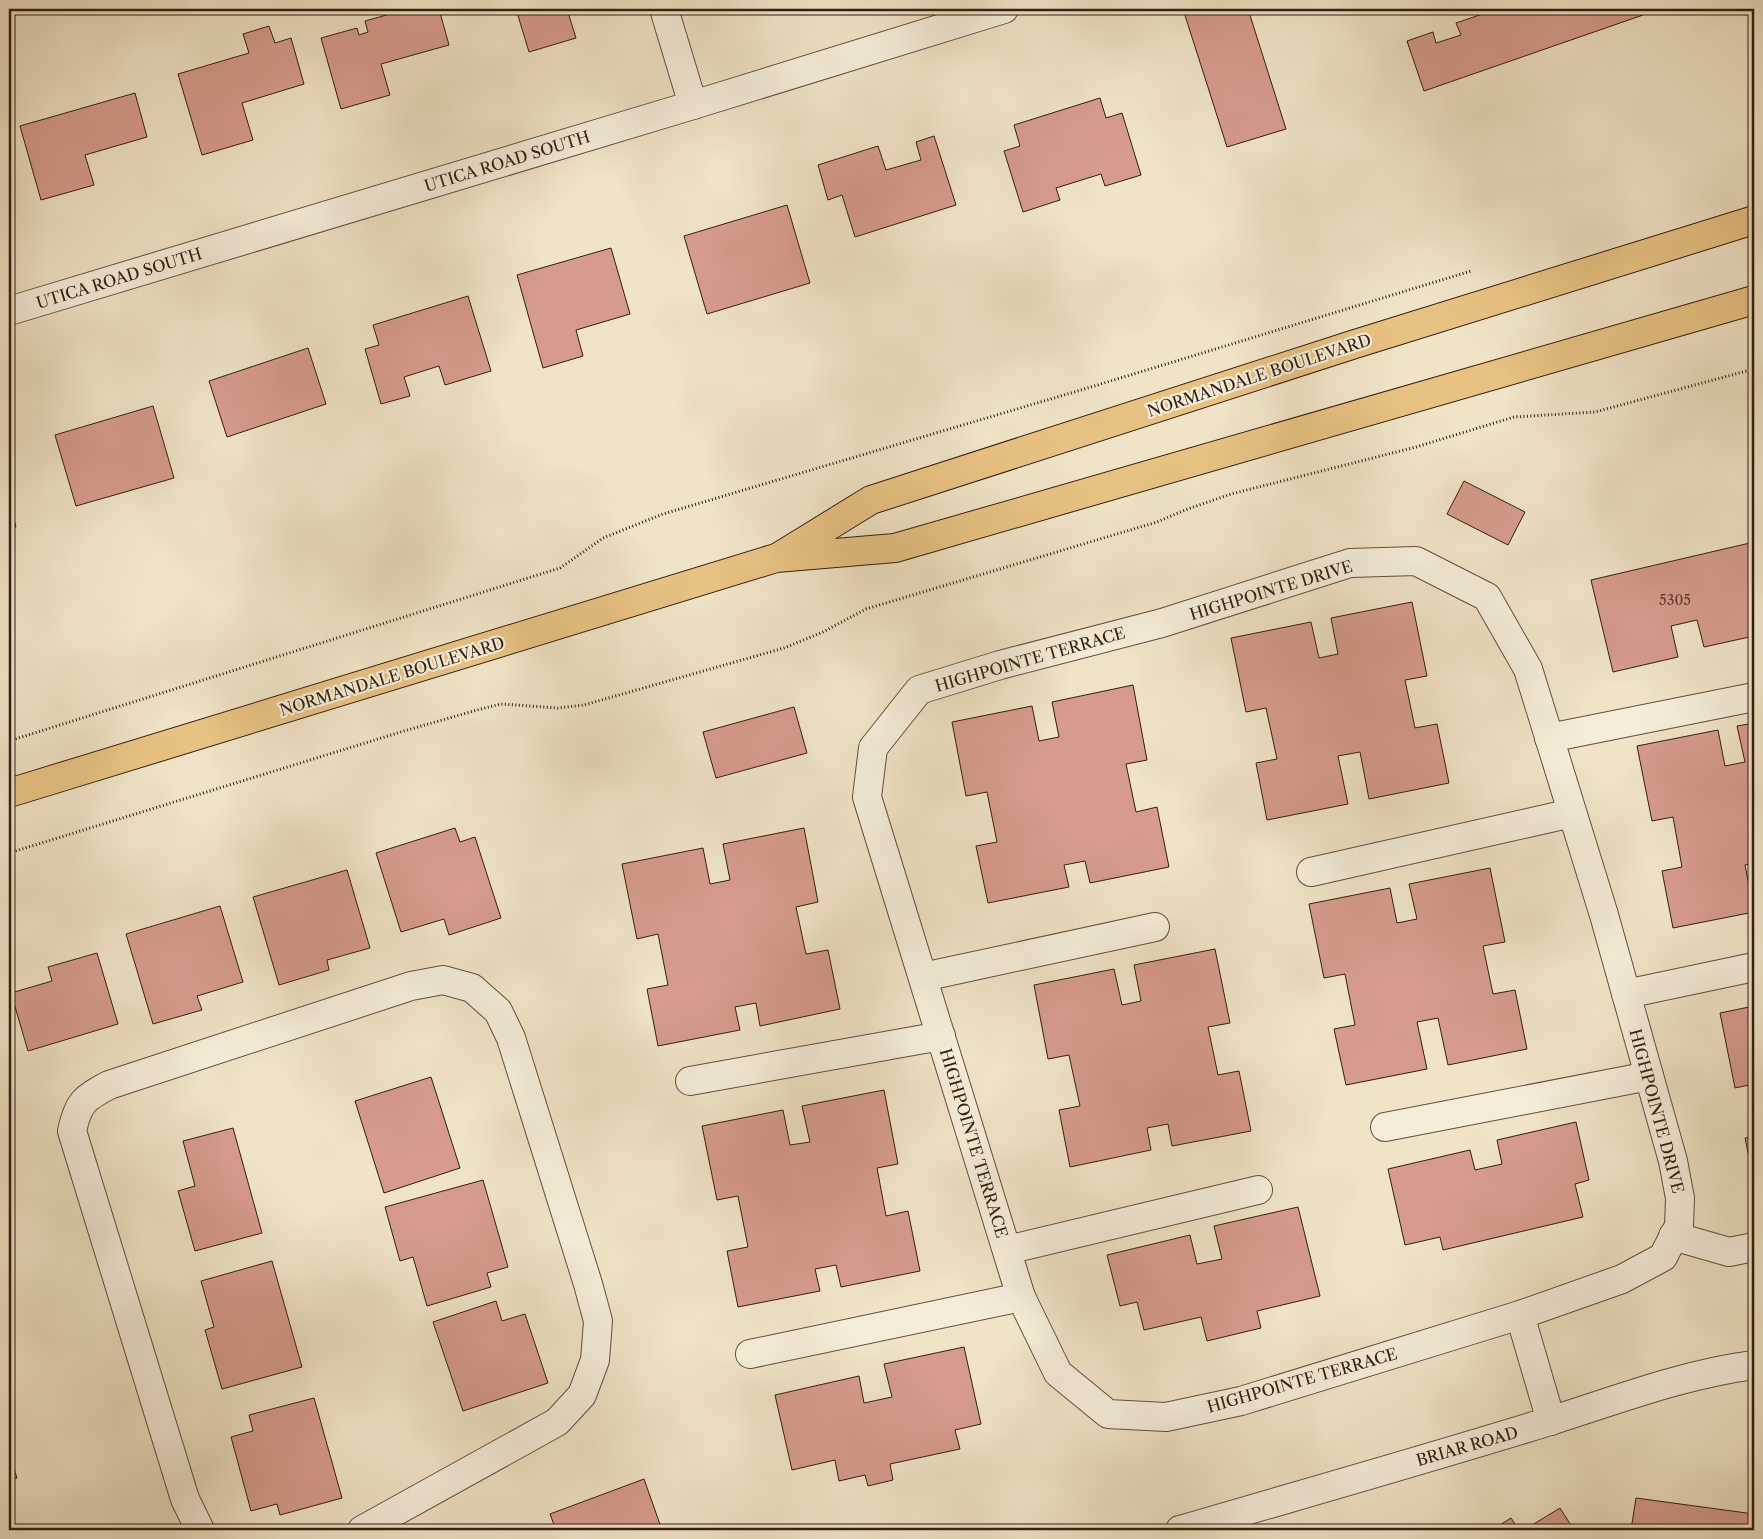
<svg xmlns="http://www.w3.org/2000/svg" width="1763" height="1539" font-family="'Libre Caslon Text',serif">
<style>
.building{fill:#d69b8c;stroke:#341d10}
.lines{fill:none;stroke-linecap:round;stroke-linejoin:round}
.minor-casing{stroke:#634e3e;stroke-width:30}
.major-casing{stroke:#341d10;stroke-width:30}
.path{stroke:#341d10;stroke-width:3;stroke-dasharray:1 2.5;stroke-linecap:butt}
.minor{stroke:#f5edda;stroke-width:28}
.major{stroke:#e8c283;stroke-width:28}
.labels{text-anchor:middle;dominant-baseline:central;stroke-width:4.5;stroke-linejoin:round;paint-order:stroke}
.number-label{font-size:14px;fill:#5c3c2f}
.street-label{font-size:16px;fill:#341d10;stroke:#f5edda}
</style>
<rect width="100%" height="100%" fill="#f0e3c6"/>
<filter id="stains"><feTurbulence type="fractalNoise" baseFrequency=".004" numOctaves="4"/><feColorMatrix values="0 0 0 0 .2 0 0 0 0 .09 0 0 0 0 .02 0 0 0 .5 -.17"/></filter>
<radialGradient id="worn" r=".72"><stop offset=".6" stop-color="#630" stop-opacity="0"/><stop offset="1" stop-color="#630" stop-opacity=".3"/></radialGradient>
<g class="building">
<polygon points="408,9 439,9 449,45 381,64 390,95 341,109 321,38 357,28 359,35 368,32 365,21"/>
<polygon points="516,9 567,9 576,38 529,52"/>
<polygon points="1183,9 1248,9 1286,129 1227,147"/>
<polygon points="1497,9 1507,9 1509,13 1522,9 1640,9 1643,15 1424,91 1407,41 1433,32 1436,43 1461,35 1456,23"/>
<polygon points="269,26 275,43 291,38 304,84 242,103 253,140 202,155 178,74 249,53 243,34"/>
<polygon points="135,93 147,137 85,155 94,185 41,200 20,126"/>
<polygon points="1100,98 1106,118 1122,113 1141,175 1105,186 1101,174 1056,188 1060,200 1023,212 1004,151 1020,146 1014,125"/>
<polygon points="934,136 956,205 855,237 842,195 828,200 818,165 878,146 886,170 921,160 916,142"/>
<polygon points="787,205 810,283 707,314 684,236"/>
<polygon points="611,248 630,314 576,330 583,356 543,368 517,275"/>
<polygon points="468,296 491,371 445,385 439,366 404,377 410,396 381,404 365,349 379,345 373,325"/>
<polygon points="308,348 326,404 227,437 209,381"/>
<polygon points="153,406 174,478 76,506 55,435"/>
<polygon points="1464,481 1525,512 1508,545 1447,514"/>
<polygon points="9,502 16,527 9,529"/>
<polygon points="1754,542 1754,636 1704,647 1697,620 1671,626 1678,657 1613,672 1591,580"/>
<polygon points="1412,602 1427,676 1405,680 1415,728 1437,724 1449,783 1369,799 1360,752 1338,756 1348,804 1267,820 1256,763 1277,759 1266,708 1246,712 1231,638 1311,622 1319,658 1338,654 1331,618"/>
<polygon points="1133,685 1147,760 1126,764 1136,812 1157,807 1169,867 1090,883 1085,861 1064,865 1069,887 988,903 976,846 997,842 987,792 966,796 952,722 1032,706 1039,741 1059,737 1052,702"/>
<polygon points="794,707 807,753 716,778 703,732"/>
<polygon points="1754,723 1754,863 1745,865 1754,912 1673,928 1662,871 1682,867 1673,817 1652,821 1637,746 1718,730 1725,766 1745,762 1737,726"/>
<polygon points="455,828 460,842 475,837 501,918 449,935 444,919 401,932 376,853"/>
<polygon points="804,828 818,902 796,907 806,954 828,950 840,1009 760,1026 756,1003 735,1007 740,1030 658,1046 647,989 668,985 658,934 637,939 622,864 703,848 710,884 730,880 723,844"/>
<polygon points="1490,868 1505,942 1483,946 1493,994 1515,990 1527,1049 1448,1065 1438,1018 1417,1022 1427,1069 1346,1085 1334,1029 1355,1025 1345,974 1324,978 1309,904 1390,888 1397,923 1417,919 1409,884"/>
<polygon points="347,870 370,948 327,960 329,970 279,985 253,897"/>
<polygon points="220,906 243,982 197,996 202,1010 153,1024 126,934"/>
<polygon points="1215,949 1230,1023 1208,1027 1218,1075 1239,1071 1251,1131 1172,1146 1168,1124 1147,1128 1151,1150 1070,1167 1059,1110 1080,1106 1069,1055 1048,1059 1034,985 1114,969 1122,1005 1141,1001 1134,965"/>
<polygon points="97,953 118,1024 28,1051 11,993 52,981 48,967"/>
<polygon points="1754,1006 1754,1084 1735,1088 1720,1013"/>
<polygon points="431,1077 460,1168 384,1193 355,1101"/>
<polygon points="884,1090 898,1164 877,1168 886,1216 908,1211 920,1271 841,1287 836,1265 815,1269 820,1291 738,1307 727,1251 748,1247 738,1196 717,1200 702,1126 783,1110 790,1145 810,1142 802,1106"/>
<polygon points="1576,1122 1589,1180 1575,1184 1583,1217 1443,1250 1440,1237 1405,1245 1388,1169 1470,1150 1475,1170 1502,1164 1497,1140"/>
<polygon points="233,1128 262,1233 195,1251 178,1191 195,1186 183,1141"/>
<polygon points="1754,1136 1754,1182 1745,1138"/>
<polygon points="483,1180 508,1267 487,1273 491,1287 427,1306 413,1257 400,1261 385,1207"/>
<polygon points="1298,1207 1320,1296 1257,1311 1261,1328 1207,1341 1201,1317 1144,1330 1137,1302 1120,1306 1107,1255 1190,1235 1197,1264 1222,1259 1214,1226"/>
<polygon points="272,1261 302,1367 222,1389 205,1330 214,1327 201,1281"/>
<polygon points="496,1301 502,1321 525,1314 548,1383 463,1411 433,1322"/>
<polygon points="964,1347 981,1424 955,1430 960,1449 890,1464 893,1480 868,1486 865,1475 839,1481 835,1460 792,1470 775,1395 859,1376 864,1403 892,1397 884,1364"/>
<polygon points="314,1398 342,1498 280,1515 277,1504 251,1511 231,1437 253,1431 249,1415"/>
<polygon points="9,1453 17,1478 9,1481"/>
<polygon points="644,1479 662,1530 556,1530 550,1514"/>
<polygon points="1636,1498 1754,1514 1754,1530 1631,1530"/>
<polygon points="1560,1508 1574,1530 1524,1530"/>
<polygon points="1511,1518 1519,1530 1492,1530"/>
</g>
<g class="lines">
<defs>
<g id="minor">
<polyline points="664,9 693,105"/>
<polyline points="9,311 693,105 1004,9"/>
<polyline points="1549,738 1754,697"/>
<polyline points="1311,872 1572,813"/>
<polyline points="923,977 1155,927"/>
<polyline points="1626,994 1754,967"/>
<polyline points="690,1081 941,1036"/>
<polyline points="1385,1127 1649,1076"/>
<polyline points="1673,1236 1729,1252 1754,1247"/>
<polyline points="1007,1250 1258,1190"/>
<polyline points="1520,1315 1241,1401 1166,1417 1108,1414 1058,1373 1021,1297 867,797 873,748 919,690 1000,665 1162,623 1350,563 1416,561 1487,597 1528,669 1604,915 1673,1161 1680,1198 1679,1226 1663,1257 1622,1279 1520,1315 1551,1421"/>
<polyline points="750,1354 1021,1297"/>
<path d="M200,1530L185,1499L72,1131C78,1103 84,1098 109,1085L411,986L443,980L472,988L498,1011L511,1038L588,1284L598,1321L595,1360L582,1395L557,1422L362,1530"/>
<path d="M1180,1530C1303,1494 1427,1459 1550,1421C1617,1400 1684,1374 1754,1365"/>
</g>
<g id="major">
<polyline points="780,556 871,500 1355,344 1754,220"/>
<polyline points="9,793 776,558 895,548 1754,300"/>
</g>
</defs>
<use href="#minor" class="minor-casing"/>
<use href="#major" class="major-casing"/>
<g class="path">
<polyline points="9,741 560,568 603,538 663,514 1091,387 1471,271"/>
<polyline points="9,853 404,731 477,710 501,704 558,708 584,705 784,648 823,632 866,609 1157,522 1185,510 1231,494 1416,447 1514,417 1595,412 1754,369"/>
</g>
<use href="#minor" class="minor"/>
<use href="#major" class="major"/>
</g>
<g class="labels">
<g class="number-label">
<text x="1675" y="600">5305</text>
</g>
<g class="street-label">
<text transform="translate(507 161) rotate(-17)">UTICA ROAD SOUTH</text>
<text transform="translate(119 278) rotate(-17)">UTICA ROAD SOUTH</text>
<text transform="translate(1259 375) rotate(-18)">NORMANDALE BOULEVARD</text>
<text transform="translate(1271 590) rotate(-17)">HIGHPOINTE DRIVE</text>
<text transform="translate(1030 659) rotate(-16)">HIGHPOINTE TERRACE</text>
<text transform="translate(392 676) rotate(-17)">NORMANDALE BOULEVARD</text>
<text transform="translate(1657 1111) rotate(75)">HIGHPOINTE DRIVE</text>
<text transform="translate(974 1143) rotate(73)">HIGHPOINTE TERRACE</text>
<text transform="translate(1302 1380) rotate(-16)">HIGHPOINTE TERRACE</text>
<text transform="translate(1467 1446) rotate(-16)">BRIAR ROAD</text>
</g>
</g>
<rect width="1763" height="1539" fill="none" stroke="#f0e3c6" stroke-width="30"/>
<rect x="10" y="10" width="1743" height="1519" fill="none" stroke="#341d10" stroke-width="2.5"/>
<rect x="15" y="15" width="1733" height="1509" fill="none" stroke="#341d10"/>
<rect width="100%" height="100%" filter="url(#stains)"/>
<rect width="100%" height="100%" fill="url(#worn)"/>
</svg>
